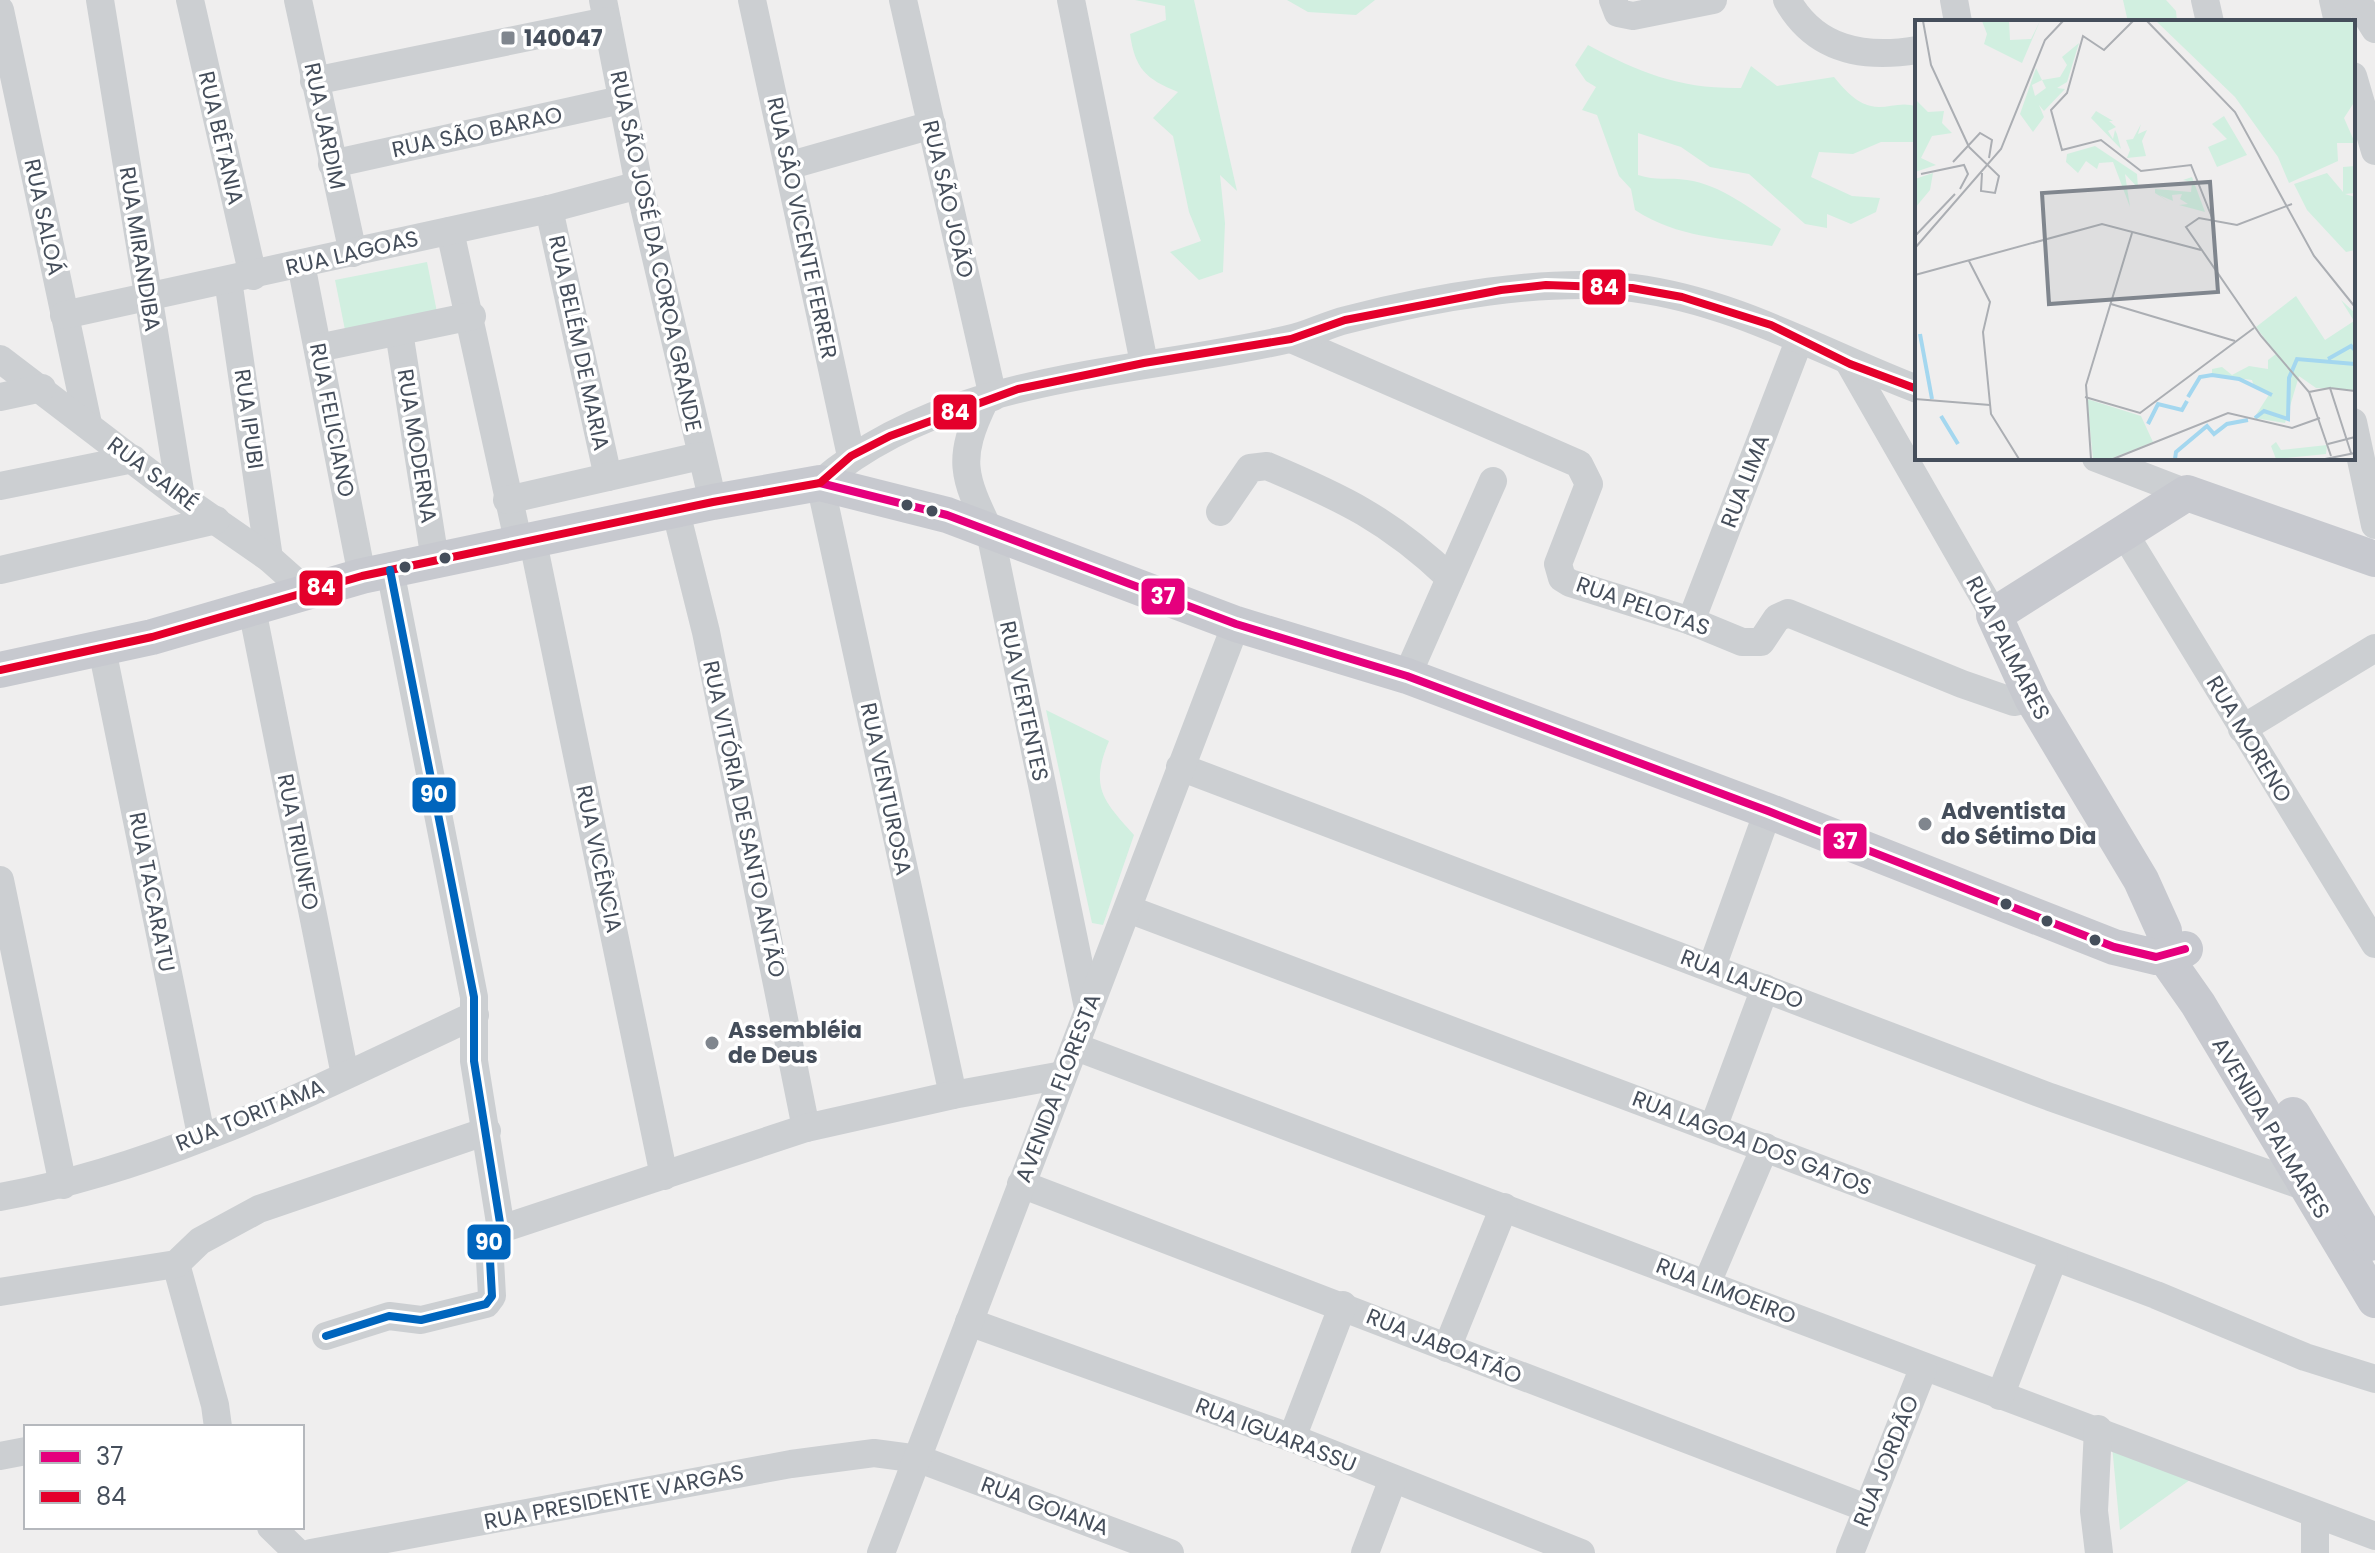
<svg xmlns="http://www.w3.org/2000/svg" width="2375" height="1553" font-family="Poppins,sans-serif">
<style>
.green{fill:#d1efe0}
.lines{fill:none;stroke-linecap:round;stroke-linejoin:round}
.minor{stroke:#cccfd2;stroke-width:28}
.major{stroke:#c7c9cf;stroke-width:36}
.bus-1-casing{stroke:#fff;stroke-width:14}
.bus-2-casing{stroke:#fff;stroke-width:14}
.bus-3-casing{stroke:#fff;stroke-width:14}
.bus-1{stroke:#e5007d;stroke-width:8}
.bus-2{stroke:#e4002b;stroke-width:8}
.bus-3{stroke:#0065bd;stroke-width:8}
.poi-dot{fill:#80868e;stroke:#fff;stroke-width:3}
.bus-dot{fill:#454e5b;stroke:#fff;stroke-width:3}
.labels{text-anchor:middle;dominant-baseline:central;stroke-width:7;stroke-linejoin:round;paint-order:stroke}
.poi-label{font-size:22px;font-weight:bold;fill:#454e5b;stroke:#fff;text-anchor:start}
.street-label{font-size:22px;fill:#454e5b;stroke:#fff}
.inset-river{fill:none;stroke:#a4d7ef;stroke-width:4}
.inset-road{fill:none;stroke:#abaeb3;stroke-width:2}
.view{fill:#80868e;fill-opacity:0.15;stroke:#80868e;stroke-width:4}
.inset-edge{fill:none;stroke:#454e5b;stroke-width:4}
.line-badge{stroke:#fff;stroke-width:3}
.badge-label{font-size:22px;text-anchor:middle;font-weight:bold;fill:#fff}
</style>
<rect width="100%" height="100%" fill="#efeeee"/>
<g class="green">
<path d="M1135,0H1194L1237,191L1220,175L1225,223L1223,272L1199,280L1170,252L1201,241L1189,212L1173,136L1153,118L1178,92C1146,79 1135,69 1130,34L1166,20L1165,6Z"/>
<polygon points="1287,0 1375,0 1356,15 1308,12"/>
<polygon points="2123,0 2166,0 2176,11 2177,22 2128,22"/>
<path d="M1588,45C1640,73 1680,89 1741,88L1751,66L1777,86L1834,77C1843,88 1856,103 1871,106C1886,110 1901,100 1917,107V142H1881L1853,154L1819,152L1811,177L1852,196L1880,198L1876,212L1851,224L1827,214V228L1805,224L1749,174L1710,167L1681,147L1638,133V175C1656,181 1669,177 1687,180C1720,184 1754,211 1781,229L1772,246C1723,238 1678,238 1635,210L1631,189L1619,176L1597,115L1582,110L1596,87L1586,81L1575,65Z"/>
<polygon points="427,262 437,312 345,330 335,280"/>
<path d="M1046,710L1109,741C1089,788 1104,801 1134,835L1103,925L1092,923Z"/>
<polygon points="2111,1435 2201,1472 2120,1530"/>
</g>
<g class="lines">
<g class="minor">
<polyline points="100,0 181,497"/>
<polyline points="190,0 253,276"/>
<polyline points="298,0 353,253"/>
<polyline points="603,0 639,185 713,502"/>
<polyline points="752,0 851,456"/>
<polyline points="903,0 993,397"/>
<polyline points="1071,0 1144,363"/>
<polyline points="1613,0 1618,13 1633,16 1713,0"/>
<path d="M1787,0C1815,50 1864,59 1917,50"/>
<polyline points="1954,0 1958,22"/>
<polyline points="2205,0 2210,22"/>
<polyline points="2333,0 2338,22"/>
<polyline points="2357,0 2375,29"/>
<polyline points="0,10 88,424"/>
<polyline points="2353,76 2375,151"/>
<polyline points="314,81 607,21"/>
<polyline points="332,164 621,100"/>
<polyline points="791,165 932,125"/>
<polyline points="549,209 608,477"/>
<polyline points="450,231 519,545"/>
<polyline points="301,264 362,576"/>
<polyline points="228,280 269,558"/>
<polyline points="64,315 549,209 639,185"/>
<polyline points="399,332 435,560"/>
<polyline points="1291,339 1579,464 1589,484 1558,564 1562,578 1570,583 1691,621 1742,642 1761,642 1777,618 1788,613 1962,684 2014,702 2032,698"/>
<polyline points="318,348 472,316"/>
<polyline points="0,359 181,497 269,558 305,590"/>
<polyline points="1850,364 1994,615"/>
<polyline points="0,397 42,388"/>
<path d="M985,400C956,459 963,476 990,532L1088,1008"/>
<polyline points="2353,422 2375,525"/>
<polyline points="2096,458 2187,493"/>
<polyline points="0,486 133,459"/>
<polyline points="507,500 700,456"/>
<polyline points="676,512 706,632 806,1128"/>
<path d="M1220,512L1250,468L1267,466C1343,498 1389,520 1450,578"/>
<polyline points="2124,533 2375,944"/>
<polyline points="533,542 664,1176"/>
<polyline points="0,570 216,520"/>
<polyline points="252,609 345,1075"/>
<polyline points="1691,621 1799,341"/>
<polyline points="102,649 201,1135"/>
<polyline points="1407,676 1493,481"/>
<polyline points="2242,729 2375,648"/>
<polyline points="1180,767 2050,1097 2306,1187"/>
<polyline points="0,880 63,1185"/>
<polyline points="1128,909 2156,1295 2305,1357 2375,1379"/>
<polyline points="1712,967 1768,811"/>
<polyline points="1076,1047 2375,1536"/>
<path d="M953,1095L820,483C947,373 1133,375 1289,339C1308,335 1326,325 1346,320C1430,298 1547,277 1633,288C1735,301 1823,353 1917,389"/>
<polyline points="1713,1128 1765,988"/>
<polyline points="1021,1184 1866,1508"/>
<path d="M0,1197C168,1167 322,1086 475,1015"/>
<polyline points="501,1229 806,1128 953,1095 1063,1075"/>
<polyline points="176,1264 215,1405 218,1427"/>
<polyline points="1707,1283 1765,1147"/>
<polyline points="0,1292 176,1264 200,1241 259,1209 487,1131"/>
<polyline points="969,1322 1292,1438 1581,1553"/>
<polyline points="326,1336 389,1316 421,1320 486,1304 492,1296 489,1242 501,1229 474,1061 474,997 390,570"/>
<polyline points="1447,1348 1504,1207"/>
<polyline points="2000,1396 2054,1257"/>
<polyline points="2098,1429 2094,1511 2099,1553"/>
<polyline points="1292,1438 1343,1305"/>
<polyline points="0,1456 26,1451"/>
<polyline points="2315,1514 2315,1553"/>
<polyline points="271,1527 298,1553"/>
<polyline points="311,1553 791,1464 874,1453 919,1459 1170,1553"/>
<polyline points="881,1553 1236,624"/>
<polyline points="1365,1553 1393,1479"/>
<polyline points="1850,1553 1923,1369"/>
</g>
<g class="major">
<polyline points="2375,559 2187,493 1994,615 2032,698 2141,880 2164,931 2165,957 2198,1004 2375,1300"/>
<polyline points="0,670 152,637 362,576 713,502 820,483 947,515 1236,624 1407,676 1768,811 2114,947 2156,957 2185,949"/>
<polyline points="2293,1115 2370,1243"/>
</g>
<defs>
<polyline id="bus-1" points="820,483 947,515 1236,624 1407,676 1768,811 2114,947 2156,957 2185,949"/>
<polyline id="bus-2" points="0,670 152,637 362,576 713,502 820,483 851,456 890,436 1018,389 1144,363 1291,339 1345,320 1501,290 1546,285 1632,288 1682,297 1771,325 1850,364 1917,389"/>
<polyline id="bus-3" points="326,1336 389,1316 421,1320 486,1304 492,1296 489,1242 501,1229 474,1061 474,997 390,570"/>
</defs>
<use href="#bus-1" class="bus-1-casing"/>
<use href="#bus-2" class="bus-2-casing"/>
<use href="#bus-3" class="bus-3-casing"/>
<use href="#bus-1" class="bus-1"/>
<use href="#bus-2" class="bus-2"/>
<use href="#bus-3" class="bus-3"/>
</g>
<g class="poi-dot">
<rect x="500" y="30" width="16" height="16" rx="4"/>
<circle cx="1925" cy="824" r="8"/>
<circle cx="712" cy="1043" r="8"/>
</g>
<g class="bus-dot">
<circle cx="907" cy="505" r="7"/>
<circle cx="932" cy="511" r="7"/>
<circle cx="445" cy="558" r="7"/>
<circle cx="405" cy="567" r="7"/>
<circle cx="2006" cy="904" r="7"/>
<circle cx="2047" cy="921" r="7"/>
<circle cx="2095" cy="940" r="7"/>
</g>
<g class="labels">
<g class="poi-label">
<text x="524" y="38">140047</text>
<text x="1941" y="811">Adventista<tspan x="1941" dy="25">do Sétimo Dia</tspan></text>
<text x="728" y="1030">Assembléia<tspan x="728" dy="25">de Deus</tspan></text>
</g>
<g class="street-label">
<text transform="translate(325 126) rotate(78)">RUA JARDIM</text>
<text transform="translate(477 132) rotate(-12)">RUA SÃO BARAO</text>
<text transform="translate(221 138) rotate(77)">RUA BÊTANIA</text>
<text transform="translate(948 199) rotate(77)">RUA SÃO JOÃO</text>
<text transform="translate(44 217) rotate(78)">RUA SALOÁ</text>
<text transform="translate(802 228) rotate(78)">RUA SÂO VICENTE FERRER</text>
<text transform="translate(140 249) rotate(81)">RUA MIRANDIBA</text>
<text transform="translate(656 251) rotate(78)">RUA SÃO JOSÉ DA COROA GRANDE</text>
<text transform="translate(352 253) rotate(-13)">RUA LAGOAS</text>
<text transform="translate(579 343) rotate(78)">RUA BELÉM DE MARIA</text>
<text transform="translate(249 419) rotate(82)">RUA IPUBI</text>
<text transform="translate(332 420) rotate(79)">RUA FELICIANO</text>
<text transform="translate(417 446) rotate(81)">RUA MODERNA</text>
<text transform="translate(153 474) rotate(37)">RUA SAIRÉ</text>
<text transform="translate(1745 481) rotate(-69)">RUA LIMA</text>
<text transform="translate(1643 606) rotate(19)">RUA PELOTAS</text>
<text transform="translate(2008 648) rotate(63)">RUA PALMARES</text>
<text transform="translate(1024 701) rotate(78)">RUA VERTENTES</text>
<text transform="translate(2249 739) rotate(59)">RUA MORENO</text>
<text transform="translate(886 789) rotate(78)">RUA VENTUROSA</text>
<text transform="translate(744 819) rotate(78)">RUA VITÓRIA DE SANTO ANTÃO</text>
<text transform="translate(298 842) rotate(79)">RUA TRIUNFO</text>
<text transform="translate(599 859) rotate(78)">RUA VICÊNCIA</text>
<text transform="translate(152 892) rotate(79)">RUA TACARATU</text>
<text transform="translate(1742 979) rotate(21)">RUA LAJEDO</text>
<text transform="translate(1058 1088) rotate(-69)">AVENIDA FLORESTA</text>
<text transform="translate(250 1115) rotate(-22)">RUA TORITAMA</text>
<text transform="translate(2271 1128) rotate(59)">AVENIDA PALMARES</text>
<text transform="translate(1752 1143) rotate(21)">RUA LAGOA DOS GATOS</text>
<text transform="translate(1726 1291) rotate(21)">RUA LIMOEIRO</text>
<text transform="translate(1444 1346) rotate(22)">RUA JABOATÃO</text>
<text transform="translate(1276 1435) rotate(21)">RUA IGUARASSU</text>
<text transform="translate(1886 1461) rotate(-68)">RUA JORDÃO</text>
<text transform="translate(614 1497) rotate(-11)">RUA PRESIDENTE VARGAS</text>
<text transform="translate(1045 1506) rotate(20)">RUA GOIANA</text>
</g>
</g>
<g transform="translate(1915 20)">
<rect width="440" height="440" fill="#efeeee"/>
<path d="M67,1H94L95,20L116,19L125,1L107,43L69,24L72,14ZM241,1H440V81L429,98L440,123H422L423,141L374,163L363,137L320,77ZM164,23L152,62L142,68L150,69L129,91L124,85L129,97L118,112L105,94L121,48L127,60L117,65L120,76L131,68L127,60L145,57L152,45L147,37ZM1,80L13,92L29,91L27,103L37,113L17,116L6,138L21,145L0,152ZM181,91L198,101H194L201,107L193,111L198,119L200,110L202,114L206,129L176,98ZM309,96L332,135L302,147L293,127L312,119L297,104ZM226,104L223,114L232,110L227,121L231,136L212,138L215,130L211,120L218,119ZM180,126L222,154L223,168L210,154L215,187L198,142L184,143L182,149L171,141L163,153L151,142L152,134ZM440,146V173L430,174L440,177V230L431,232L392,190L379,164L412,153L428,172V147ZM18,153L15,170L0,188V159ZM277,157L290,192L264,185L273,184L265,179L267,174L257,175L258,181L244,175L254,182L240,173V169L276,172L277,162L268,160ZM381,276L410,320L439,301L426,280L440,293V370L401,368L384,356L370,403L339,398L355,373L339,367L337,360L297,355V349L307,347L317,355L334,346L353,349V340L361,334L341,307ZM172,379L226,396L238,422L195,439H178ZM361,422L366,430L412,425L411,434L361,439L356,426Z" fill="#d1efe0"/>
<path class="inset-river" d="M5,314L17,379M413,339L436,326L440,330M273,377L285,357L297,355L324,359L357,375M26,396L43,424M340,398L349,391L373,399L374,358L382,339L440,344M233,404L243,384L267,390L272,381M260,439L261,432L292,406L299,414L312,404L333,400"/>
<path class="inset-road" d="M8,1L16,45L54,127M218,1L189,30L168,16L152,73L136,90L147,130L186,120L226,151L276,145L298,200M232,1L320,92L399,236L440,287M54,127L84,156L80,173L66,171L67,153M38,142L65,113L77,120L74,138M6,154L49,145L53,154L45,169M377,184L322,205L284,198L271,207L346,316L394,372L416,436M0,216L40,174M0,228L86,129L130,20L148,1M54,241L75,282L68,312L76,394L104,439M0,255L187,204L286,230M196,284L320,321M415,368L440,371M394,372L415,368L436,433M170,377L225,393L339,308M0,379L75,385M413,424L440,417M176,439L171,365L217,213M198,439L313,393L377,408L405,398M410,439L440,433"/>
<path class="view" d="M295,162L303,272L134,284L127,173Z"/>
<rect width="440" height="440" class="inset-edge"/>
</g>
<g class="line-badge">
<rect x="1581" y="268" width="46" height="38" rx="8" fill="#e4002b"/>
<rect x="932" y="393" width="46" height="38" rx="8" fill="#e4002b"/>
<rect x="298" y="569" width="46" height="38" rx="8" fill="#e4002b"/>
<rect x="1140" y="577" width="46" height="39" rx="8" fill="#e5007d"/>
<rect x="411" y="776" width="46" height="38" rx="8" fill="#0065bd"/>
<rect x="1822" y="822" width="46" height="38" rx="8" fill="#e5007d"/>
<rect x="466" y="1223" width="46" height="38" rx="8" fill="#0065bd"/>
</g>
<g class="badge-label">
<text x="1604" y="295">84</text>
<text x="955" y="420">84</text>
<text x="321" y="595">84</text>
<text x="1163" y="604">37</text>
<text x="434" y="802">90</text>
<text x="1845" y="849">37</text>
<text x="489" y="1250">90</text>
</g>
<rect x="24" y="1425" width="280" height="104" fill="#ffffff" stroke="#b5b8bd" stroke-width="2"/>
<rect x="40" y="1451" width="40" height="12" fill="#e5007d" stroke="#b5b8bd" stroke-width="2"/>
<text x="96" y="1465" font-size="24" fill="#454e5b">37</text>
<rect x="40" y="1491" width="40" height="12" fill="#e4002b" stroke="#b5b8bd" stroke-width="2"/>
<text x="96" y="1505" font-size="24" fill="#454e5b">84</text>
</svg>
